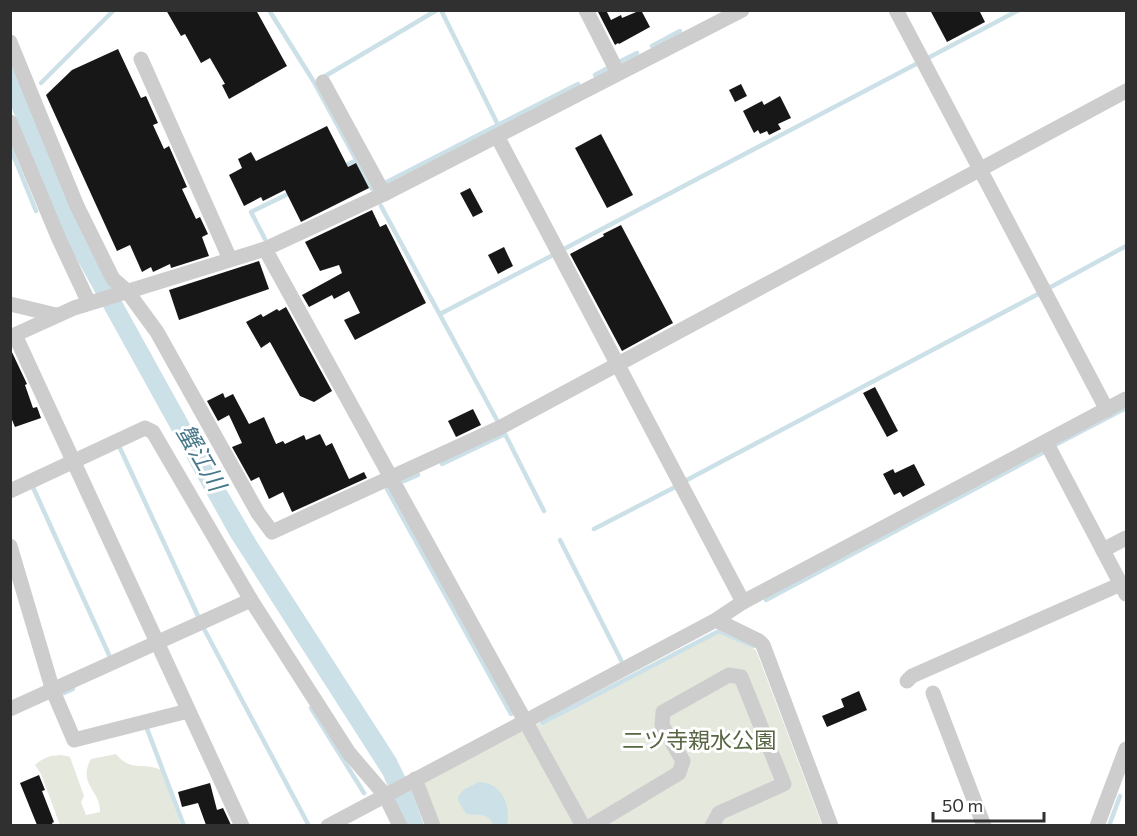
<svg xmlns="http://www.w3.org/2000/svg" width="1137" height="836" font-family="Commissioner,'Noto Sans JP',sans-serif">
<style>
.green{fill:#e5e8dd}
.water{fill:#cce0e7}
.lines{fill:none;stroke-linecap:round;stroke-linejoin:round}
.stream{stroke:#cce0e7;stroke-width:4.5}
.building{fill:#171717}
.minor{stroke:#cdcdcd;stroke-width:15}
.labels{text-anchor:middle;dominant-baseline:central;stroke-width:6;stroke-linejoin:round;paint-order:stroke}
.park-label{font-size:22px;fill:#586743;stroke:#fff}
.water-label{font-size:24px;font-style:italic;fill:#477889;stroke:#fff}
</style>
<rect width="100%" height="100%" fill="#fff"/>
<g class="green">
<polygon points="718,632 756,650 822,825 440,825 424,785 426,780 539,723 541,726"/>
<path d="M116,754C132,773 141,761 161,770L181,825H60L41,774L35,765C44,756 58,753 70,757L84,796L81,802L86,815L100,812C101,791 77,784 91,759Z"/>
</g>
<g class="water">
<polygon points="10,55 114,287 223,484 257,542 396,758 411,789 424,825 404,825 383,775 230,536 60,229 11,106"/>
<path d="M479,782C502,783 511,805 507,825H493C489,812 478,816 466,814L459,802L458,797L463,790Z"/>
</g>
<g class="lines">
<g class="stream">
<polyline points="269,10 314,82 372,189"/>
<polyline points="441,10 498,125"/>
<polyline points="652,46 680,31"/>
<polyline points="926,59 1019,10"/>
<polyline points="621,61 637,53"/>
<polyline points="595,75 608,68"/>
<polyline points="322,78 437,10"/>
<polyline points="41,83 114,10"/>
<polyline points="10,147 36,211"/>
<polyline points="342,167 357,160"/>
<polyline points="383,184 578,84"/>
<polyline points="381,206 498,422"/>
<polyline points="265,239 251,212 292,192"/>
<polyline points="562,250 918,63"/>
<polyline points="1049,288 1126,246"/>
<polyline points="440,314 555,254"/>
<polyline points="1055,445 1126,408"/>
<polyline points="119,446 198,616"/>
<polyline points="442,464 505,434 544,511"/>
<polyline points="404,481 418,475"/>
<polyline points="685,481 1040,293"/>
<polyline points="32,485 110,657"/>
<polyline points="387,489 511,714"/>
<polyline points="594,529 677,486"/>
<polyline points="560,540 621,660"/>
<polyline points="766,600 1046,451"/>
<polyline points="201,628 203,627 308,824"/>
<polyline points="64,693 73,689"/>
<polyline points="311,708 364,793"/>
<polyline points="542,723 719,631 753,646"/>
<polyline points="144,726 146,726 184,826"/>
<polyline points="1109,826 1120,796"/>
</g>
</g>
<g class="building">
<polygon points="166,10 256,10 287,66 229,99 222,85 225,84 210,58 201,63 185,34 181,36"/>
<polygon points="597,10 606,10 611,20 621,15 622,18 641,10 650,27 619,44 618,43 615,45"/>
<polygon points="930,10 979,10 985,22 947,42"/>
<polygon points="118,49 141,98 146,96 158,123 153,125 164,149 169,146 187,187 182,189 196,219 200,217 208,234 202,237 209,256 171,268 170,264 153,272 151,267 142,272 130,245 117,251 46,95 72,70"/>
<polygon points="741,84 747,96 735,102 729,90"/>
<polygon points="780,96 791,118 778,124 781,129 769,135 767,131 760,134 758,130 754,133 743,111 762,101 764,105"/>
<polygon points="327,126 348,167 356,163 369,188 301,222 285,190 263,201 261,197 244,206 229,175 242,168 238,159 251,152 256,161"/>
<polygon points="601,134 633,195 607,208 575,148"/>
<polygon points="470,188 483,212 473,217 460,193"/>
<polygon points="372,210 380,227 386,224 426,303 355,340 344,320 360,313 349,291 334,299 332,295 309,307 302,295 342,273 339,265 320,271 305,242"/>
<polygon points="621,225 673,323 622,351 570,254 604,236 603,234"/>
<polygon points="504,247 513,266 498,274 488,255"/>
<polygon points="259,261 269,289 179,320 169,290"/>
<polygon points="286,307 332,391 314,402 300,396 270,342 261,348 246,322 261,314 263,317 277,309 279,311"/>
<polygon points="10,348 27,384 25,385 33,408 37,407 41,418 15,427 10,415"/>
<polygon points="875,387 898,431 887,437 863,393"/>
<polygon points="223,393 225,398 233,394 249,424 264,417 276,444 283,441 285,444 304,435 306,440 320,434 326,446 332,443 349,479 364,472 367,478 292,512 283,492 269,499 259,477 251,481 232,447 242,443 229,415 218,421 207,401"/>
<polygon points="473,409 481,425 456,437 448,421"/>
<polygon points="914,464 925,485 903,497 900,492 894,495 883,474 893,469 895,473"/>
<polygon points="859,691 867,710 827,727 822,716 844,707 841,699"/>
<polygon points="39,775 45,790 42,791 54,822 52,823 53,825 37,825 20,783"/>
<polygon points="210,783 217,810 223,808 231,825 206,825 198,803 182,807 178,792"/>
</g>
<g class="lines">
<g class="minor">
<polyline points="586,10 618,73"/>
<polyline points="896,10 1107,410"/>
<polyline points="10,42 77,206 113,279 127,291 157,332 258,513 272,532 501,427 1126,91"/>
<polyline points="141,59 230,259"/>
<polyline points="323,82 384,194"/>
<polyline points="10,122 59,239 89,303"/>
<polyline points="497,136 743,602"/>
<polyline points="265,249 583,826"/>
<polyline points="10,304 56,315"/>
<polyline points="15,335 242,826"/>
<polyline points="10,337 74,308 265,249 384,194 742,10"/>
<polyline points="1046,442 1126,594"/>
<polyline points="10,491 145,428 153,432 251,600 349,753 385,795 400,826"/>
<polyline points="10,546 53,691 74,740 188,711"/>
<polyline points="1103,550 1126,538"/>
<polyline points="716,620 759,641 763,645 831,826"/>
<polyline points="907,681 912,676 1121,584"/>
<polyline points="933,693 984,826"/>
<polyline points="10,709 251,600"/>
<polyline points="415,779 433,826"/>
<polyline points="328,826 716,620 743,602 1126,399"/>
<polyline points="591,826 679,773 683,761 662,725 663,712 729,675 741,677 784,784 719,813 712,826"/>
<polyline points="1097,826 1126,749"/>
</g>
</g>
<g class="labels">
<g class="park-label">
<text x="699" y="739">二ツ寺親水公園</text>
</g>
<g class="water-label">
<text transform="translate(202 457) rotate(60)">蟹江川</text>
</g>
</g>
<rect width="1137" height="836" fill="none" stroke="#303030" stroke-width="24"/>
<path d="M933 812v9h111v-9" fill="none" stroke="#303030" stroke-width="3"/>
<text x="942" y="812" font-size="18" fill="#303030" stroke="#ffffff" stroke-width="4.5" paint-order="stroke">50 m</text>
</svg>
